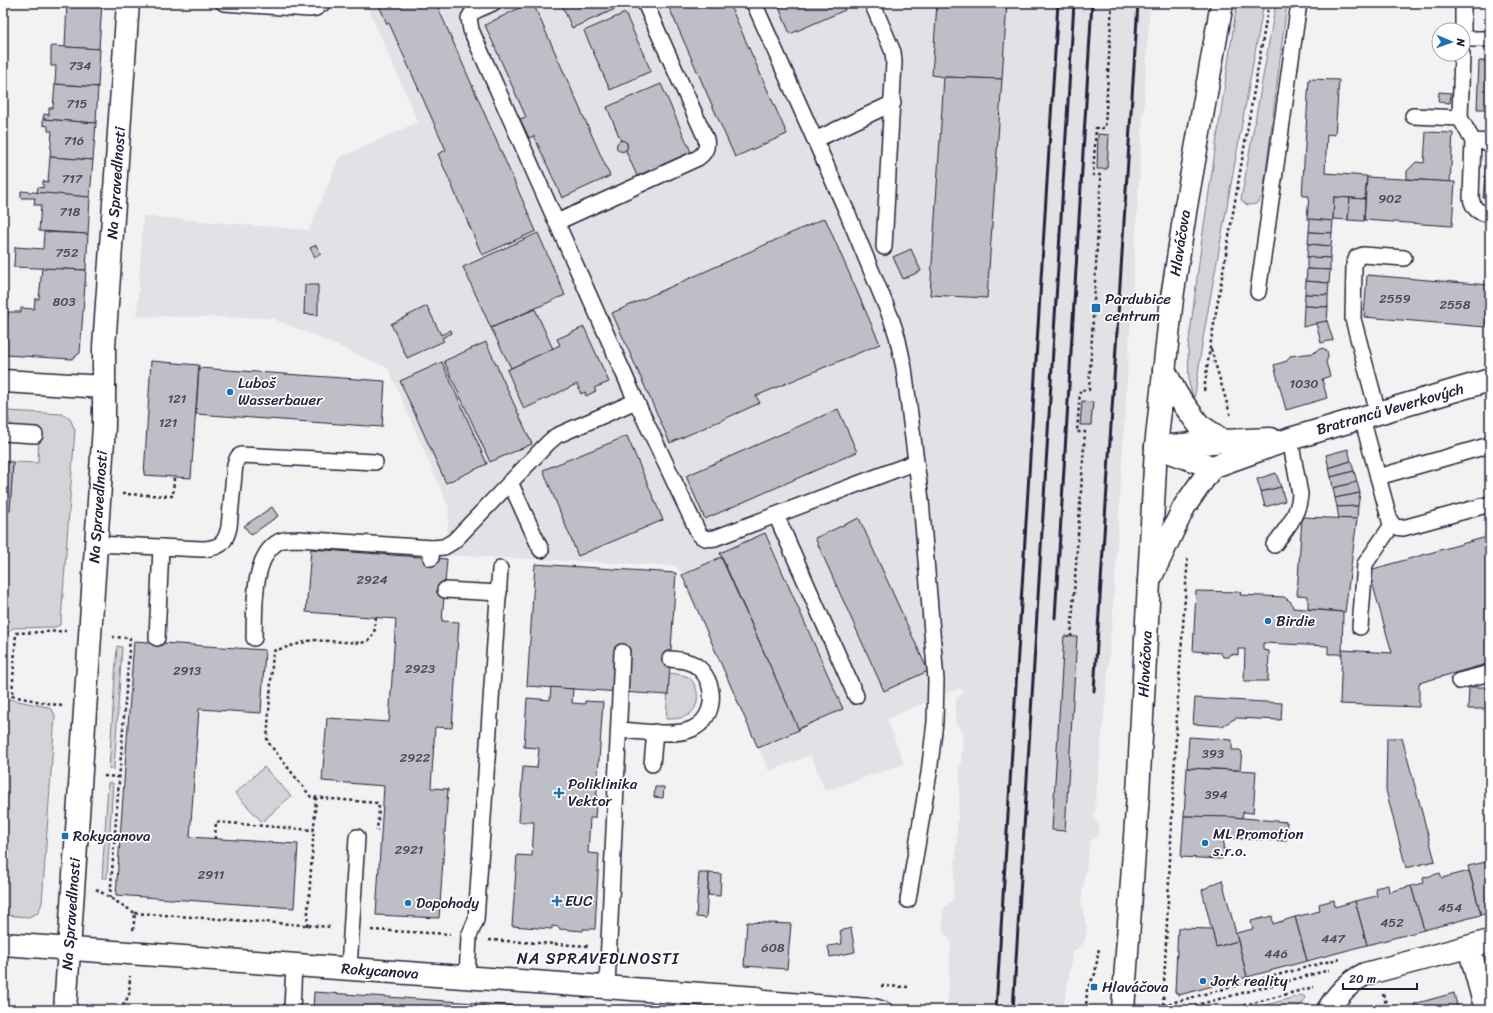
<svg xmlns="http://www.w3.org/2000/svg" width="1493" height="1013" font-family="Sriracha,sans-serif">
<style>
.built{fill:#e2e2e6}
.green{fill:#d3d3d8;stroke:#7a7a8a}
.building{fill:#bebec6;stroke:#22223b}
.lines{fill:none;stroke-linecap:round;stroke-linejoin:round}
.service-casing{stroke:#22223b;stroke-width:18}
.minor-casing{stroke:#22223b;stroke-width:25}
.primary-casing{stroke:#22223b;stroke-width:25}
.path{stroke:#22223b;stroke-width:2.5;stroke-dasharray:3 3;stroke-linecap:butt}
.service{stroke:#fff;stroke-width:15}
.minor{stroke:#fff;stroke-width:22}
.primary{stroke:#fff;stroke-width:22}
.rail{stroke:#22223b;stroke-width:3}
.poi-dot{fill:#1f6fb2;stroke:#fff;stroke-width:1.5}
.labels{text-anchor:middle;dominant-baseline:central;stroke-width:3.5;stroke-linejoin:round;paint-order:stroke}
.number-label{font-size:13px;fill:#49495e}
.street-label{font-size:15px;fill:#22223b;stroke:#fff}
.poi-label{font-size:15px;fill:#22223b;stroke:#fff;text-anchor:start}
.neighbourhood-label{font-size:16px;letter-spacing:1px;fill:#22223b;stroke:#fff}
</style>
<rect width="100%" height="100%" fill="#f2f2f3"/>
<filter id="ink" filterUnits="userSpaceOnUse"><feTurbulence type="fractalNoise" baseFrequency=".025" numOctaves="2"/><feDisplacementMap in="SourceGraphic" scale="8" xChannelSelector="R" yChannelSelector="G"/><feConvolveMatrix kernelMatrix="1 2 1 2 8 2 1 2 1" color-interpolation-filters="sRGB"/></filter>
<g filter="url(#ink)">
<polygon class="built" points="366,3 1150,3 1113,611 1104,716 1094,818 1099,824 1098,836 1090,842 1081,902 1087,928 1084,943 1073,952 1063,1010 947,1010 951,941 942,931 944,908 953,900 960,782 959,769 961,762 963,732 955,723 956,699 964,692 959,688 887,719 904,764 825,791 811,755 769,771 682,575 676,566 446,555 449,508 388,368 313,335 271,318 137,316 143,216 309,230 339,158 418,122"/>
<g class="green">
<polygon points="1237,3 1264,3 1203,338 1194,401 1189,383 1188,349 1202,239"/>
<polygon points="1276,3 1287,3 1263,196 1256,204 1247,205 1241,200"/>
<path d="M8,411L62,414L70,419L75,430L61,621L60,625L55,627L13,628L8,633V639H3V511H10L13,462L38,463L39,430C23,429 7,432 8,411Z"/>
<polygon points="117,646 122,647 114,769 109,769"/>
<path d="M669,673C675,674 682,674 688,677C700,685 701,708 688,715C681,719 674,719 666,719Z"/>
<polygon points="3,687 6,687 4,694 8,699 48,707 53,711 55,715 42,903 38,913 28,917 3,915"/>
<polygon points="264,767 291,796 262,822 235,793"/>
<polygon points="108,783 113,783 107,878 102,878"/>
<polygon points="1302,995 1305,997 1305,1000 1295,1010 1248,1010"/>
</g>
<g class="building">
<polygon points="67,3 102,3 99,49 65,47"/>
<polygon points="378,3 436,3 536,231 482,255 438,154 446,150 389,23 387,24"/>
<polygon points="529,3 533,3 610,176 562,198 534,136 529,138 520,119 526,117 485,25"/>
<polygon points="561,3 629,3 572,28"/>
<polygon points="667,3 729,3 787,134 735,157"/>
<polygon points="777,3 842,3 845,10 790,34"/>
<polygon points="937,3 1007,3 1002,79 944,77 932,75"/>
<polygon points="625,13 651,71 610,90 584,31"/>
<polygon points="51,46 100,49 98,87 55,84 56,66 51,66"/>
<polygon points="1479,61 1490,61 1490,109 1477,109"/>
<polygon points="944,77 1002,79 987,298 930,295"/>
<polygon points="1309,79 1339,80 1335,135 1327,134 1325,173 1367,176 1365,199 1334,197 1333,221 1307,219 1309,196 1302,196"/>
<polygon points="55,84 98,87 96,123 43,119 44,114 49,115 49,108 53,108"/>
<polygon points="661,84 691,152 637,176 626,151 627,147 627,143 621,141 607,107"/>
<polygon points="1439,92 1451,93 1450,103 1438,102"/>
<polygon points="43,119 96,123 93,160 50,157 52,131 48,131 48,126 43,125"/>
<polygon points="1426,132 1453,133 1450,182 1407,179 1407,171 1416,162 1424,163"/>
<polygon points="1098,134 1109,135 1107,169 1097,169"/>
<circle cx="622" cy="146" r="5.5"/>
<polygon points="1487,154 1490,154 1490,165 1486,165"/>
<polygon points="50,157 93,160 90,197 37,193 38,187 43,188 43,181 48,182"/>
<polygon points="1486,165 1490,165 1490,176 1485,176"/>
<polygon points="1485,176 1490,176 1490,187 1484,187"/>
<polygon points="1367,177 1455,182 1452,226 1364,220"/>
<polygon points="1484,187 1490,187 1490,198 1483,198"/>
<polygon points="21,191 90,197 88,234 39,231 41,205 34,205 35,198 21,198"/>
<polygon points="1334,197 1350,198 1348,220 1333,219"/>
<polygon points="1350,198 1365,199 1364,221 1348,220"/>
<polygon points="825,218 880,344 756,396 760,403 670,443 612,313"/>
<polygon points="1310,219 1333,221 1332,233 1309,232"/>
<polygon points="44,232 88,234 86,270 13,267 14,266 15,247 43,249"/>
<polygon points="1309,232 1332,233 1331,246 1308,244"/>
<polygon points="538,233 565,295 491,328 463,267"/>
<polygon points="1308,244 1331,246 1330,258 1307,257"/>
<polygon points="316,245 321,254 315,257 310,248"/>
<polygon points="911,249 921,271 903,279 893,257"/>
<polygon points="1307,257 1330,258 1330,270 1307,269"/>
<polygon points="42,268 86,270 80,353 72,359 5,355 8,312 21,312 21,308 34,309 35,299 39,299"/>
<polygon points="1307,269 1330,270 1329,283 1306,281"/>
<polygon points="1367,275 1489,285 1486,327 1364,317"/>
<polygon points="1306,281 1329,283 1328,295 1305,294"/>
<polygon points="305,285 318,285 318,315 304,314"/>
<polygon points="1305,294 1328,295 1328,307 1304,306"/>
<polygon points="427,306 441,335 451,330 452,333 442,338 444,341 407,358 391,324"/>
<polygon points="1304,306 1328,307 1327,321 1303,327"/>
<polygon points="535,309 553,349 511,368 491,328"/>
<polygon points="3,311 8,312 5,355 3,355"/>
<polygon points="1327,321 1333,340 1321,343 1316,323"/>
<polygon points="584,327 609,382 594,388 596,391 586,396 585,392 581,394 577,384 524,409 507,370 560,345 557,339"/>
<polygon points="486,342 532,444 490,462 444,361"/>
<polygon points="1323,348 1327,351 1328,357 1326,362 1330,376 1322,379 1327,398 1286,410 1274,365 1287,361 1290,356 1314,353 1317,350"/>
<polygon points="151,361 199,365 191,478 144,475"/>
<polygon points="442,362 487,464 446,483 400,381"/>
<polygon points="199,368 385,381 382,427 196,414"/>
<polygon points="1082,401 1093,402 1091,425 1080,425"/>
<polygon points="838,409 857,452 705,519 686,476"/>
<polygon points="627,436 663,520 578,556 543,470"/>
<polygon points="1348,449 1351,461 1329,468 1326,455"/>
<polygon points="3,461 13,462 10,511 3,511"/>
<polygon points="1351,461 1354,471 1331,477 1329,468"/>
<polygon points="1354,471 1357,482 1333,488 1331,477"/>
<polygon points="1276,473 1281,487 1261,492 1257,479"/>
<polygon points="1357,482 1360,493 1335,498 1333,488"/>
<polygon points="1281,487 1285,501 1265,507 1261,492"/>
<polygon points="1360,493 1358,506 1337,507 1335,498"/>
<polygon points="1358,506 1357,519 1339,519 1337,507"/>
<polygon points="272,507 278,516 251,535 244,526"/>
<polygon points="1302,517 1357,519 1345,612 1308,609 1308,596 1297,595"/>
<polygon points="859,518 928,671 884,691 815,538"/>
<polygon points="765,533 843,709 798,729 720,553"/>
<polygon points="1490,536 1490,663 1419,683 1419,707 1340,704 1342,650 1392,653 1370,575 1373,569"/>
<polygon points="311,549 447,559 442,621 459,622 452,728 435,727 431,788 448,789 439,918 376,915 384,786 322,781 327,718 389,722 396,619 306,612"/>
<polygon points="721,557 799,730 758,748 682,575"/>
<polygon points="535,564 676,573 668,695 527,686"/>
<polygon points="1196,591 1241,592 1240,595 1284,597 1291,602 1293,608 1343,612 1342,654 1328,654 1328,646 1263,643 1263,650 1269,651 1268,681 1244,681 1245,649 1238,649 1238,655 1231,654 1229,657 1223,657 1221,653 1193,651"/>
<polygon points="1064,636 1077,637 1065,831 1052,830"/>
<polygon points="3,639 8,639 6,687 3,687"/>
<polygon points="134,641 265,650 261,713 199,709 190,837 298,844 294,908 116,895"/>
<polygon points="551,687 573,689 572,703 585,704 585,701 603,702 595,818 590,818 588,853 599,854 595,929 583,929 583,931 559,929 559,927 552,926 552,929 512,926 517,855 532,856 534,822 519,822 523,767 537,768 539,748 524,747 527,698 550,700"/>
<polygon points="1469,687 1490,687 1490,709 1468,709"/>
<polygon points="1195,698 1282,703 1281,720 1236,718 1222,726 1193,724"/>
<polygon points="1189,737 1232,740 1232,750 1240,750 1242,752 1240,770 1187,768"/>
<polygon points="1387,738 1402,738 1435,861 1406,868 1386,790"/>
<polygon points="1187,768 1256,771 1253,813 1243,812 1242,818 1184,816"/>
<polygon points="655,787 664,787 663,798 654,797"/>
<polygon points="1184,816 1233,817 1287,822 1286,841 1224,838 1223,849 1226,849 1225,857 1221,859 1181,857"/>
<polygon points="1486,862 1487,868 1490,867 1490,912 1481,915 1468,866"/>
<polygon points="1469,871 1481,915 1424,930 1411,886 1424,883 1423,878 1440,873 1442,878"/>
<polygon points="699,873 709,873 706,918 696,917"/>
<polygon points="709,873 721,874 720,896 708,895"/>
<polygon points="1222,880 1238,941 1216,947 1202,890"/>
<polygon points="1388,885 1389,892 1411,886 1424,930 1367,945 1355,901 1377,896 1375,888"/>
<polygon points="1334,900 1335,907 1355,901 1367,945 1307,961 1295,917 1320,911 1319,904"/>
<polygon points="1272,916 1273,924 1295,917 1307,961 1247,977 1236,933 1253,929 1251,921"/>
<polygon points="747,922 791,924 787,969 744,966"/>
<polygon points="851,928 855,952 830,957 828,946 842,944 840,931"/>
<polygon points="1178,928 1212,929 1216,947 1238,941 1247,977 1179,995 1175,992"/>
<polygon points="314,992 476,1003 476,1010 313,1010"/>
<polygon points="1454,993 1458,1010 1415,1010 1414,1004"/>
<polygon points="476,1003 571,1010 476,1010"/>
<polygon points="1063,1007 1090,1009 1090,1010 1063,1010"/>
</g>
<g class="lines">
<defs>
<g id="service">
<polyline points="224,3 309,9 316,8 323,3"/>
<path d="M493,3L477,10L472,13L469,18L471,30L636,401L699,534C704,539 708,539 715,538L916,462"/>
<polyline points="754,3 847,212 891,318 897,336 904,368 921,500 936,680 935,722 929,773 908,900"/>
<polyline points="872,3 893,52 894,62 884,247"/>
<polyline points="1463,30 1463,3"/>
<polyline points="1463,39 1490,39"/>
<polyline points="1462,54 1460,118 1473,141"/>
<polyline points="1413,116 1460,118"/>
<polyline points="815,140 893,103"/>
<path d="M1490,142L1473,141L1471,198C1473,209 1478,213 1490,214"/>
<path d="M557,222L698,158C705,153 708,148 706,139L645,3"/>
<polyline points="1258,292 1299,3"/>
<polyline points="1378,413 1353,319 1354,265 1357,257 1363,255 1404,258"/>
<polyline points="1362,418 1390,521 1395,527 1403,528 1490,504"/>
<polyline points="3,433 35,435"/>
<polyline points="1378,477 1490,445"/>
<polyline points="510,482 541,550"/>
<polyline points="776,515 856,696"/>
<path d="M96,544L202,549C219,548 225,545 229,527L235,464L238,457L241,455L375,462"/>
<path d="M1274,545C1286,529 1299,515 1300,494L1290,439"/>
<polyline points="432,548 444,547 454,541 548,443 556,436 636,401"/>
<polyline points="445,590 499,593"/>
<polyline points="1360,627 1365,564 1392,525"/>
<polyline points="157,638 161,547"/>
<path d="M254,638C255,611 251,555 280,541C286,539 292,539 298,539L432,548L431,558"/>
<polyline points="1459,681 1490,673"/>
<path d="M619,730C639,731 675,737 692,729C716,718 717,685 699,668C691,661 681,660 670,659"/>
<polyline points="652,764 655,732"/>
<polyline points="349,968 357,837"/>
<polyline points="467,977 469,936 476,920 500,569"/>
<polyline points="607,987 622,652"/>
<polyline points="757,998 876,1007 885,1010"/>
<polyline points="292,1010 294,964"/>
</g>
<g id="minor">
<polyline points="1164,370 1177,395 1199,425 1223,441"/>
<polyline points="3,381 104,387"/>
<polyline points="1156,447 1212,467 1290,439 1490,380"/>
<polyline points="1162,447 1223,441 1271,439"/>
<polyline points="1149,581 1184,507 1212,467"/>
<polyline points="3,944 757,998"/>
<polyline points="1469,947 1486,1010"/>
<polyline points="65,1010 104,426 104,347 128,3"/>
<path d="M1328,1010C1337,995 1349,982 1365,974L1490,941"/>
</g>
<polyline id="primary" points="1123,1010 1138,794 1156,447 1172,298 1186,206 1222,3"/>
</defs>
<use href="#service" class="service-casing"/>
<use href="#minor" class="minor-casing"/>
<use href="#primary" class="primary-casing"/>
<g class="path">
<polyline points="1211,349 1231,417"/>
<polyline points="1204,391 1210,347 1269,3"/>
<polyline points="122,494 173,496 174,478"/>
<polyline points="376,617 374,634 368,641 361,643 312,640 273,651 267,741 311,797 377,803 379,808 377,831"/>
<polyline points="1071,637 1085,432 1077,432 1080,390 1089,390 1101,175 1093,175 1096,128 1105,128 1112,3"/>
<polyline points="62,706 12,696 16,633 66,631"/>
<polyline points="104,776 119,777"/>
<polyline points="215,839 216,822 314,830"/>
<polyline points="96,889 135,913 133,931"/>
<polyline points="110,898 130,638 113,637"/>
<polyline points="135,913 332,927"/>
<polyline points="307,926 316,798"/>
<polyline points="371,930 450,934"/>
<polyline points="489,940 589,946"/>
<polyline points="881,986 909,987"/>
<polyline points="1383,994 1388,1010"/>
<polyline points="1163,1005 1178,694 1188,557"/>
<polyline points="1163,1005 1338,959 1340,961"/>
<polyline points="1163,1005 1169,1010"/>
<polyline points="1189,1007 1329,970"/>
<polyline points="119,1010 129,996 130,976"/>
<polyline points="1086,1010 1087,989 1095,974 1099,948"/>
<polyline points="1226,1010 1314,987"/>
</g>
<use href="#service" class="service"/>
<use href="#minor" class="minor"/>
<use href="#primary" class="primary"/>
<g class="rail">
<polyline points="1055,618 1092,3"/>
<polyline points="1094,691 1138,3"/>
<polyline points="996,1010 1058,3"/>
<polyline points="1013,1010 1074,3"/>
</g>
</g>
</g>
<g class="poi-dot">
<rect x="1091" y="303" width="10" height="10" rx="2"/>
<circle cx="230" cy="392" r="4"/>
<circle cx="1268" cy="621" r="4"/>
<path d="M557 787h4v4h4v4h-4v4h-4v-4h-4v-4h4z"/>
<rect x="61" y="832" width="8" height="8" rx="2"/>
<circle cx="1205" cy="843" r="4"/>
<path d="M555 895h4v4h4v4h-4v4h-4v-4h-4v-4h4z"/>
<circle cx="408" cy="903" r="4"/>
<circle cx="1203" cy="981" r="4"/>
<rect x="1090" y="983" width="8" height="8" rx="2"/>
</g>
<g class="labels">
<g class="number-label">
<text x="80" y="65">734</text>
<text x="77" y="103">715</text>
<text x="74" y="140">716</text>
<text x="72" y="178">717</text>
<text x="1390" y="198">902</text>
<text x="70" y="211">718</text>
<text x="67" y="252">752</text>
<text x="1395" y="298">2559</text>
<text x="64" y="301">803</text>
<text x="1455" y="304">2558</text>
<text x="1304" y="383">1030</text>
<text x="177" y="398">121</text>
<text x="168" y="422">121</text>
<text x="372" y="579">2924</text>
<text x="420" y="668">2923</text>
<text x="187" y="670">2913</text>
<text x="1213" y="753">393</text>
<text x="415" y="757">2922</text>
<text x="1216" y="794">394</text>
<text x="409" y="849">2921</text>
<text x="211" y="874">2911</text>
<text x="1450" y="907">454</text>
<text x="1392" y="922">452</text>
<text x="1333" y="938">447</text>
<text x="773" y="947">608</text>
<text x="1276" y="953">446</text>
</g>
<g class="street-label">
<text transform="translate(116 183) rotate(-86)">Na Spravedlnosti</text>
<text transform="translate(1180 243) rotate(-81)">Hlaváčova</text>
<text transform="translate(1390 409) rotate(-16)">Bratranců Veverkových</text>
<text transform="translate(98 507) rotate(-86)">Na Spravedlnosti</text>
<text transform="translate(1145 664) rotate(-87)">Hlaváčova</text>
<text transform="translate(71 914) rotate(-86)">Na Spravedlnosti</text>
<text transform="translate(380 971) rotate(4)">Rokycanova</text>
</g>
<g class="poi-label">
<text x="1105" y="299">Pardubice<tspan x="1105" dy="17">centrum</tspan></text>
<text x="238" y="383">Luboš<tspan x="238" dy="17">Wasserbauer</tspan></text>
<text x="1276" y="621">Birdie</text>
<text x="568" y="784">Poliklinika<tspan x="568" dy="17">Vektor</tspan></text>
<text x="1213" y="834">ML Promotion<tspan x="1213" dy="17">s.r.o.</tspan></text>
<text x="73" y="836">Rokycanova</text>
<text x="565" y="901">EUC</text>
<text x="416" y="903">Dopohody</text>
<text x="1211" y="981">Jork reality</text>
<text x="1102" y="987">Hlaváčova</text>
</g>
<g class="neighbourhood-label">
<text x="598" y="958">NA SPRAVEDLNOSTI</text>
</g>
</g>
<rect width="1493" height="1013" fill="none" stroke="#fff" stroke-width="16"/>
<rect x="8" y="8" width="1477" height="997" fill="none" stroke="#22223b" stroke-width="1.5" filter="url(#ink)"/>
<g transform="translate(1451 42) rotate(92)"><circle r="19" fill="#ffffff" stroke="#a7a7b1"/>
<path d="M0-3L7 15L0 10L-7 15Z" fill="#1f6fb2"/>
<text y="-6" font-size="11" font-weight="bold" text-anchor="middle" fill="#22223b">N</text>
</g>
<path d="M1343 983v6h74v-6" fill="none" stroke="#22223b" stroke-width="2"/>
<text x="1349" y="983" font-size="12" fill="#22223b" stroke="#ffffff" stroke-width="3" paint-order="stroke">20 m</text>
</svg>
